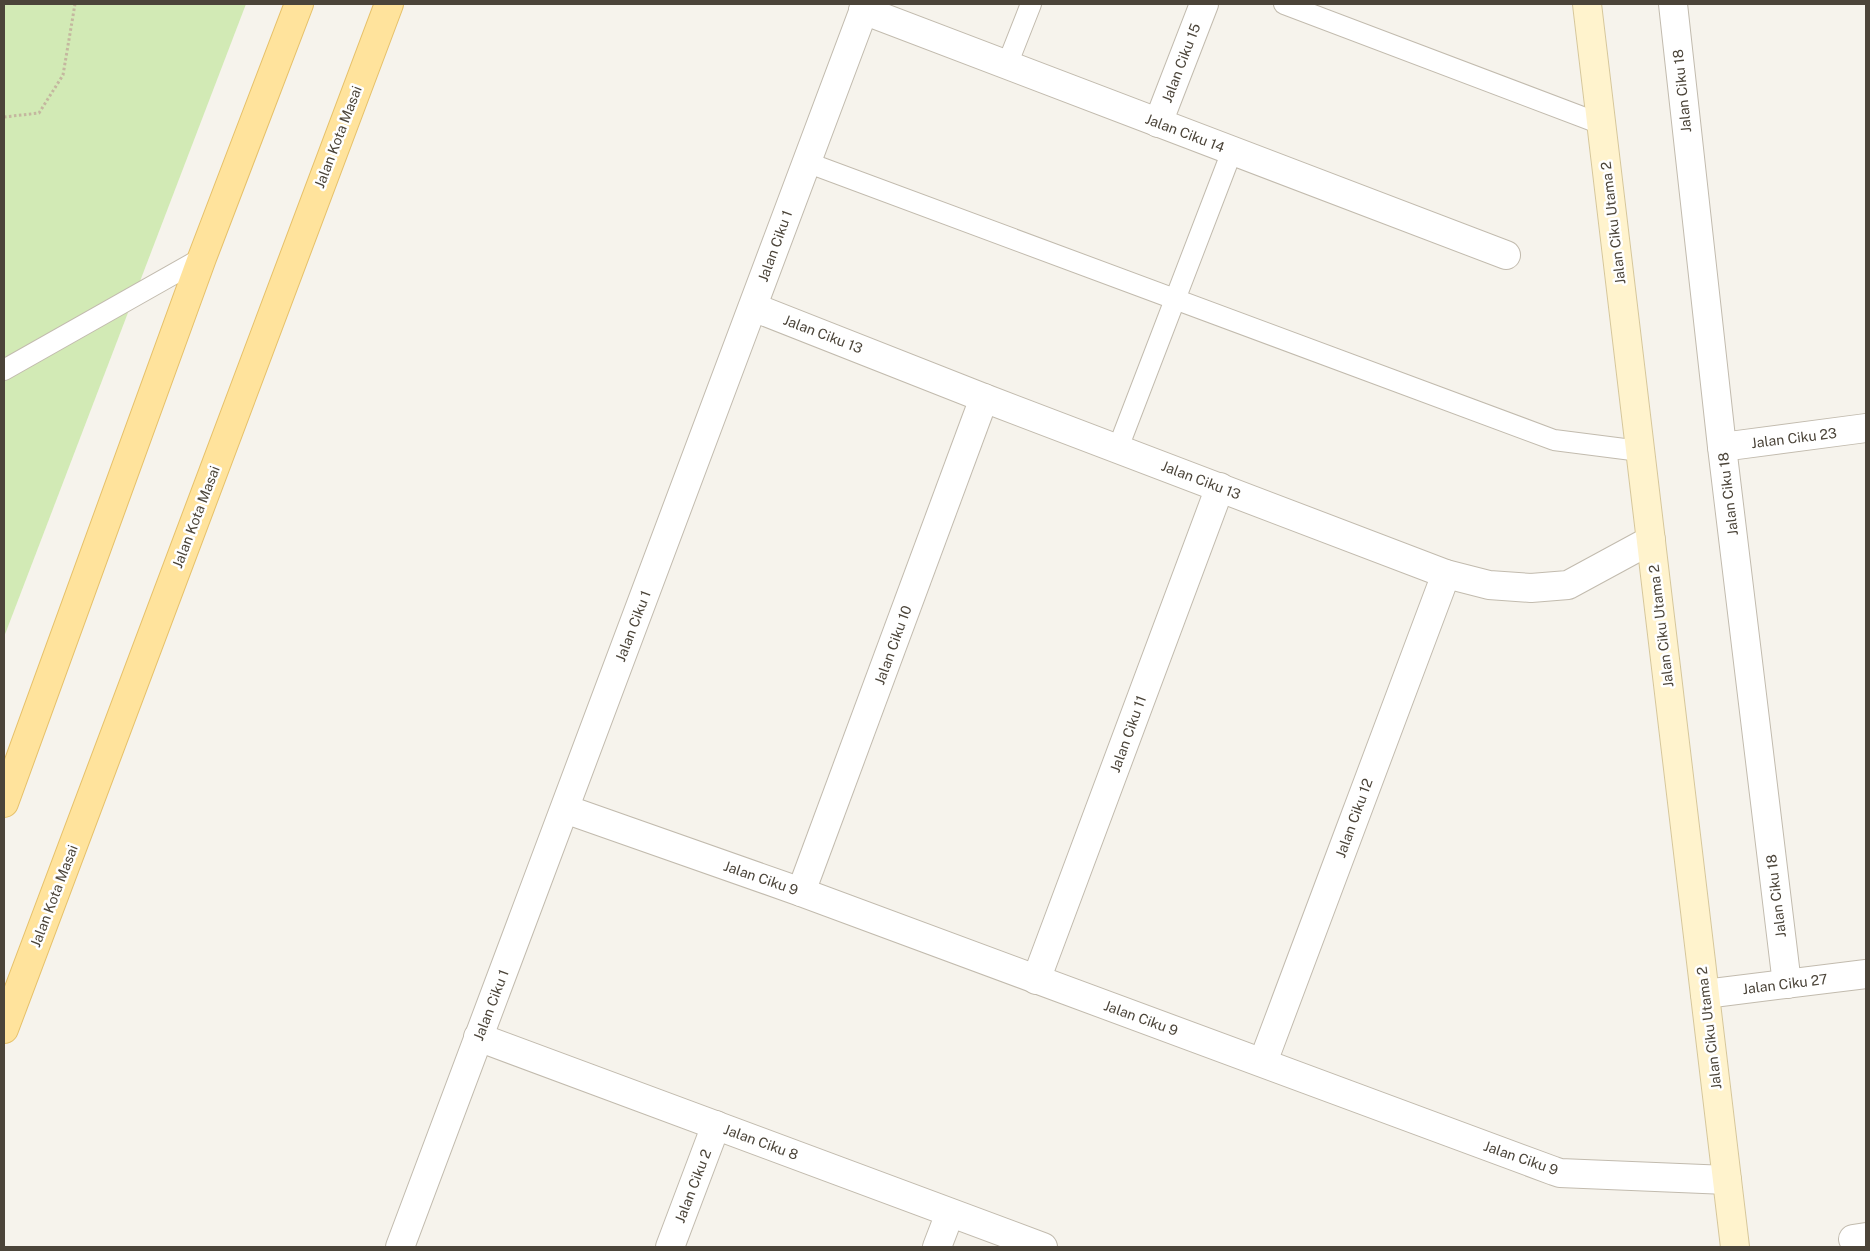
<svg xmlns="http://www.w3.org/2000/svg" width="1870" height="1251" font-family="'Public Sans',sans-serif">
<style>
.green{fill:#d2eab5}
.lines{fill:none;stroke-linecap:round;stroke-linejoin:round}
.lane-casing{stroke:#c2bbae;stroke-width:22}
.street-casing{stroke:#c2bbae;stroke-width:30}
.secondary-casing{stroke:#d6c79b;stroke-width:30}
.primary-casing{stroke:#e6c16a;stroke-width:30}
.path{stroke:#c4b79f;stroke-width:3;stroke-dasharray:2.5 2.5;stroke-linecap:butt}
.lane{stroke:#fff;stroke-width:20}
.street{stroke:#fff;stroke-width:28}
.secondary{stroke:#fff3cd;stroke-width:28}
.primary{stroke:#ffe39c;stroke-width:28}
.labels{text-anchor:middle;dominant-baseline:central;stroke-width:5;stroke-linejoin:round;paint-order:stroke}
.street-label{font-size:14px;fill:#4b4439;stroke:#fff}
</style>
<rect width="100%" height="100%" fill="#f6f3ec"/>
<polygon class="green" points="4,4 246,4 4,637"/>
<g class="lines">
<defs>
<g id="lane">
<polyline points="1284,4 1601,124"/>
<polyline points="1007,65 1031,4"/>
<polyline points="806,162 1554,440 1640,451"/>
<polyline points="4,370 202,258"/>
<polyline points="1118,448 1232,151"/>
</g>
<g id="street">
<polyline points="1673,4 1722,447 1787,984"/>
<polyline points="863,10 1506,255"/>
<polyline points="1158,123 1204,4"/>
<polyline points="753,307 984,398 1446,574 1489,585 1531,588 1568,585 1651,540"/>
<polyline points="1722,447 1866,428"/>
<polyline points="565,809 801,892 1554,1171 1560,1173 1727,1180"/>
<polyline points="801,892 984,398"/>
<polyline points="1036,980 1220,487"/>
<polyline points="1705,994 1866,974"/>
<polyline points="478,1037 1043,1247"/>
<polyline points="1263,1062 1446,574"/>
<polyline points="1853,1239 1866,1237"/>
<polyline points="400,1247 866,4"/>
<polyline points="670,1247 716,1125"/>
<polyline points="937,1247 950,1213"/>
</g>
<polyline id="secondary" points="1587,4 1735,1247"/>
<g id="primary">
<polyline points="4,803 202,258 299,4"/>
<polyline points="4,1029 389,4"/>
</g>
</defs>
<use href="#lane" class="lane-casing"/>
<use href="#street" class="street-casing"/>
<use href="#secondary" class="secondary-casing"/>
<use href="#primary" class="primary-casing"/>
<polyline class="path" points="4,117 39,113 63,75 75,4"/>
<use href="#lane" class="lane"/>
<use href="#street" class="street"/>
<use href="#secondary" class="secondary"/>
<use href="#primary" class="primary"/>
</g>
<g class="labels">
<g class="street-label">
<text transform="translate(1181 63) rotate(-69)">Jalan Ciku 15</text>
<text transform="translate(1682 91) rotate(-96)">Jalan Ciku 18</text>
<text transform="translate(1185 133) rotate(21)">Jalan Ciku 14</text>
<text transform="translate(338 137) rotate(-69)">Jalan Kota Masai</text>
<text transform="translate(1613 223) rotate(-97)">Jalan Ciku Utama 2</text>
<text transform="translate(775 246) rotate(-70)">Jalan Ciku 1</text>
<text transform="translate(823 334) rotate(21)">Jalan Ciku 13</text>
<text transform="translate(1794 438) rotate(-7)">Jalan Ciku 23</text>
<text transform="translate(1201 480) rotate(21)">Jalan Ciku 13</text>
<text transform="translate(1728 494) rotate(-97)">Jalan Ciku 18</text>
<text transform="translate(196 517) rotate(-69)">Jalan Kota Masai</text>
<text transform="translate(633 626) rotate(-69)">Jalan Ciku 1</text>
<text transform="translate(1661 626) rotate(-97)">Jalan Ciku Utama 2</text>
<text transform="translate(893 645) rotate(-70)">Jalan Ciku 10</text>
<text transform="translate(1128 734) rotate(-70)">Jalan Ciku 11</text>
<text transform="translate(1354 818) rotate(-70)">Jalan Ciku 12</text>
<text transform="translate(761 878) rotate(19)">Jalan Ciku 9</text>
<text transform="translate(54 896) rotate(-69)">Jalan Kota Masai</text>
<text transform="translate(1776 896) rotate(-97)">Jalan Ciku 18</text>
<text transform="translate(1785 984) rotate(-7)">Jalan Ciku 27</text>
<text transform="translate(491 1005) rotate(-69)">Jalan Ciku 1</text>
<text transform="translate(1141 1018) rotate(20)">Jalan Ciku 9</text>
<text transform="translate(1709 1028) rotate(-97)">Jalan Ciku Utama 2</text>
<text transform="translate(761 1142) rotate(20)">Jalan Ciku 8</text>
<text transform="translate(1521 1158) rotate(19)">Jalan Ciku 9</text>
<text transform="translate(693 1186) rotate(-69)">Jalan Ciku 2</text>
</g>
</g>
<rect width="1870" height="1251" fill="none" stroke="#4b4439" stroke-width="10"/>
</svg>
